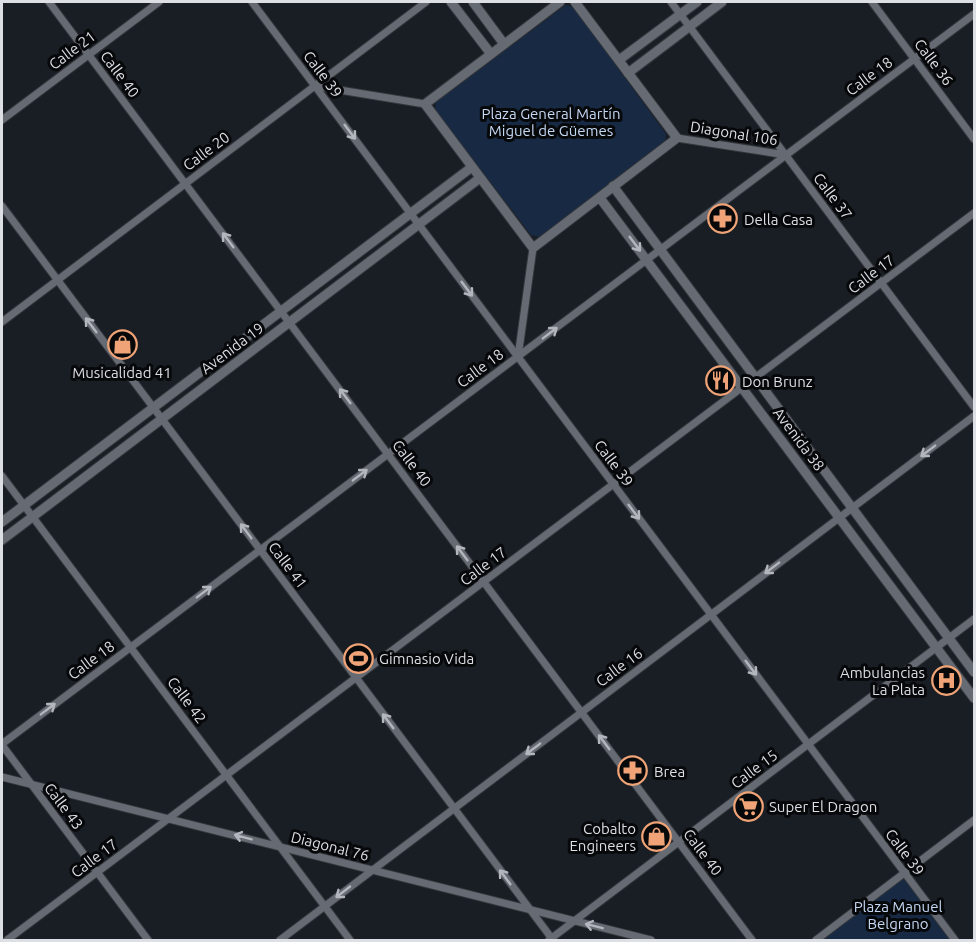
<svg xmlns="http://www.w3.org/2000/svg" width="976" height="942" font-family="Ubuntu,sans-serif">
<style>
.park{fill:#172943}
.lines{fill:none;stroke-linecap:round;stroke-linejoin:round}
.minor-casing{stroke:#34373c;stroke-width:9}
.secondary-casing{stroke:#34373c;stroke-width:11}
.minor{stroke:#666b73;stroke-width:7}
.secondary{stroke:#666b73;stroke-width:9}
.oneway{stroke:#b3b6bc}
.labels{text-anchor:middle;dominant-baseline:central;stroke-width:6;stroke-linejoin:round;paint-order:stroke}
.street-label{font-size:15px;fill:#dcdfe4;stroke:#06080a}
.park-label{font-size:15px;fill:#c5d8f4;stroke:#06080a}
.poi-label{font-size:15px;fill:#dcdfe4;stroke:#06080a;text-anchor:start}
</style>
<rect width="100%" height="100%" fill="#191e24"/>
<g class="park">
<polygon points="566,5 573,7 666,134 665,141 539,237 531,235 435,110 436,102"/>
<polygon points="904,878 950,940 820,940"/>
</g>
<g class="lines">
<defs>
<g id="minor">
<polyline points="49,2 752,940"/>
<polyline points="252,2 955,940"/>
<polyline points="671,2 974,407"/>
<polyline points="872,2 974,139"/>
<polyline points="315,86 425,104"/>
<polyline points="2,120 159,2"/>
<polyline points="677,138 786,155"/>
<polyline points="2,206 553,940"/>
<polyline points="2,322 426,2"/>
<polyline points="518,357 533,248"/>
<polyline points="2,476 350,940"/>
<polyline points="2,744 974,14"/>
<polyline points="2,745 148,940"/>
<polyline points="2,777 651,940"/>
<polyline points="7,940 974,213"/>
<polyline points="280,940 974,416"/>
<polyline points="549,940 974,619"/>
<polyline points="816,940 974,820"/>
</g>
<g id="secondary">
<polyline points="451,2 491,54"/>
<polyline points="473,2 504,44"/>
<polyline points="560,2 425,104 533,248 677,138 575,2"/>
<polyline points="619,60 697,2"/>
<polyline points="628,73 722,2"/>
<polyline points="613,186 974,672"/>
<polyline points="600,198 974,698"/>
<polyline points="2,522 472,167"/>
<polyline points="2,540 480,178"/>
</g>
</defs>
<use href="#minor" class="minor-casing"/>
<use href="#secondary" class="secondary-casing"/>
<use href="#minor" class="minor"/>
<use href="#secondary" class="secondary"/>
</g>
<defs><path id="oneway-shaft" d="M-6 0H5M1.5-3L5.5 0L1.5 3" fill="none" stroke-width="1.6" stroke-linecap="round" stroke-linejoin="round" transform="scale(1.5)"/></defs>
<g class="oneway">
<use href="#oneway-shaft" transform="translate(350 132) rotate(53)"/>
<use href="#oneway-shaft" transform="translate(228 240) rotate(-127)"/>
<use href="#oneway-shaft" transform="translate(635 244) rotate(53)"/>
<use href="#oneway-shaft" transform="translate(467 289) rotate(53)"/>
<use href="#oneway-shaft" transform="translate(91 325) rotate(-127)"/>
<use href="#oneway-shaft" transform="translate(550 333) rotate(-37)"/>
<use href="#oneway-shaft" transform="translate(345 396) rotate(-127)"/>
<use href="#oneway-shaft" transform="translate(928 451) rotate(143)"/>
<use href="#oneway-shaft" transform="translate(360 475) rotate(-37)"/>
<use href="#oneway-shaft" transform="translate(634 512) rotate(53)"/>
<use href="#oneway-shaft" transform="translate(246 531) rotate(-127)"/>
<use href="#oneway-shaft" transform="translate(462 553) rotate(-127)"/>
<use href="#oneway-shaft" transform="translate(772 568) rotate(143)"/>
<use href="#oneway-shaft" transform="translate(204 592) rotate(-37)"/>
<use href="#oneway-shaft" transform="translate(751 668) rotate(53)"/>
<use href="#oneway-shaft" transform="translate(48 709) rotate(-37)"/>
<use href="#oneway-shaft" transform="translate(388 721) rotate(-127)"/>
<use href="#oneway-shaft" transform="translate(604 742) rotate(-127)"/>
<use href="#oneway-shaft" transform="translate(533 749) rotate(143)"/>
<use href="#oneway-shaft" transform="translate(243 837) rotate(-165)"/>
<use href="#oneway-shaft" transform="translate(505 877) rotate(-127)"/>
<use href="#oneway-shaft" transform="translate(343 892) rotate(142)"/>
<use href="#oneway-shaft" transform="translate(594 926) rotate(-166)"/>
</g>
<defs>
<symbol id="pharmacy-ring" viewBox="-11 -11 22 22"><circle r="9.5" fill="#06080a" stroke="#efa376" stroke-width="1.5"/><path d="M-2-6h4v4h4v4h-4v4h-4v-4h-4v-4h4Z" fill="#efa376"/></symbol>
<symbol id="shop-ring" viewBox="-11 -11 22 22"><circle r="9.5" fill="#06080a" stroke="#efa376" stroke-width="1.5"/><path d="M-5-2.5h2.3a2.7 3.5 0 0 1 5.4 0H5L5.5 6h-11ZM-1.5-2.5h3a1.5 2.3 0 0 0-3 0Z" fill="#efa376"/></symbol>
<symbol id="restaurant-ring" viewBox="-11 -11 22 22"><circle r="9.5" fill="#06080a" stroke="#efa376" stroke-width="1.5"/><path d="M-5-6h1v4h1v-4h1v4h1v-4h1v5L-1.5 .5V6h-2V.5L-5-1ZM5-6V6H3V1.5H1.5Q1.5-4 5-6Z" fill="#efa376"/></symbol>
<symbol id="stadium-ring" viewBox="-11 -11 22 22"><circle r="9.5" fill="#06080a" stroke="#efa376" stroke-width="1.5"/><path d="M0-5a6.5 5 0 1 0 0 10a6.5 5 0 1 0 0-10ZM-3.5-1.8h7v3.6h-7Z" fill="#efa376"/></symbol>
<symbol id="hospital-ring" viewBox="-11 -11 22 22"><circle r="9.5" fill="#06080a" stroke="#efa376" stroke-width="1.5"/><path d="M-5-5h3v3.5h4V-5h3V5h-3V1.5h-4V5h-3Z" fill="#efa376"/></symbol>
<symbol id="supermarket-ring" viewBox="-11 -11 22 22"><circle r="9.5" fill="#06080a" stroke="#efa376" stroke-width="1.5"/><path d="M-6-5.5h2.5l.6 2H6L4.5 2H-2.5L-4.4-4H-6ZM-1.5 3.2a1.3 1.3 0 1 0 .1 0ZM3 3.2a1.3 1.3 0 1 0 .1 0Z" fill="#efa376"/></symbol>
</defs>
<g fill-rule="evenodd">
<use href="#pharmacy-ring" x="706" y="202" width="33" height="33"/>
<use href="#shop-ring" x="106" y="328" width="33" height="33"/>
<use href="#restaurant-ring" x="704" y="364" width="33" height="33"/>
<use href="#stadium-ring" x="342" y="642" width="33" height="33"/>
<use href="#hospital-ring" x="930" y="664" width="33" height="33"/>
<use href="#pharmacy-ring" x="616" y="754" width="33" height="33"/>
<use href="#supermarket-ring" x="732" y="790" width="33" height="33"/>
<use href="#shop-ring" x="640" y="820" width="33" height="33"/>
</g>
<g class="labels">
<g class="street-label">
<text transform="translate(72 50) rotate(-37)">Calle 21</text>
<text transform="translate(934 62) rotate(53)">Calle 36</text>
<text transform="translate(120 74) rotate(53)">Calle 40</text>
<text transform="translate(323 74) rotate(53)">Calle 39</text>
<text transform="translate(869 76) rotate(-37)">Calle 18</text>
<text transform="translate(734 133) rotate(9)">Diagonal 106</text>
<text transform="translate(206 151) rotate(-37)">Calle 20</text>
<text transform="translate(833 196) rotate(53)">Calle 37</text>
<text transform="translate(871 274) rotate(-37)">Calle 17</text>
<text transform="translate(232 348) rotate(-37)">Avenida 19</text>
<text transform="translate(480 368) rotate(-37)">Calle 18</text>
<text transform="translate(799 439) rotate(53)">Avenida 38</text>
<text transform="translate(412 463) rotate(53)">Calle 40</text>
<text transform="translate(614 463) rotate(53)">Calle 39</text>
<text transform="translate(288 565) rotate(53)">Calle 41</text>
<text transform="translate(483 566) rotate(-37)">Calle 17</text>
<text transform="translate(91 660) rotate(-37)">Calle 18</text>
<text transform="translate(619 667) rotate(-37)">Calle 16</text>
<text transform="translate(187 700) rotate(53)">Calle 42</text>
<text transform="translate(754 769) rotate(-37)">Calle 15</text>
<text transform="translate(64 806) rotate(53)">Calle 43</text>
<text transform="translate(330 846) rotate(14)">Diagonal 76</text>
<text transform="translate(703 852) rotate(53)">Calle 40</text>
<text transform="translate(905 852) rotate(53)">Calle 39</text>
<text transform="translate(94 858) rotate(-37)">Calle 17</text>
</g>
<g class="park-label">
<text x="551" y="113">Plaza General Martín<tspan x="551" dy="17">Miguel de Güemes</tspan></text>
<text x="898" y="906">Plaza Manuel<tspan x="898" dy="17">Belgrano</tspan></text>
</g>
<g class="poi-label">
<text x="744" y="219">Della Casa</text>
<text x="122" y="372" text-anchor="middle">Musicalidad 41</text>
<text x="742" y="381">Don Brunz</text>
<text x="379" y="658">Gimnasio Vida</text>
<text x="925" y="672" text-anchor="end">Ambulancias<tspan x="925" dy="17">La Plata</tspan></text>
<text x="654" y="771">Brea</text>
<text x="769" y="806">Super El Dragon</text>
<text x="636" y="828" text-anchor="end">Cobalto<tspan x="636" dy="17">Engineers</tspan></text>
</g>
</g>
<rect width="976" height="942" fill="none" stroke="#dcdfe4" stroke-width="6"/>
</svg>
